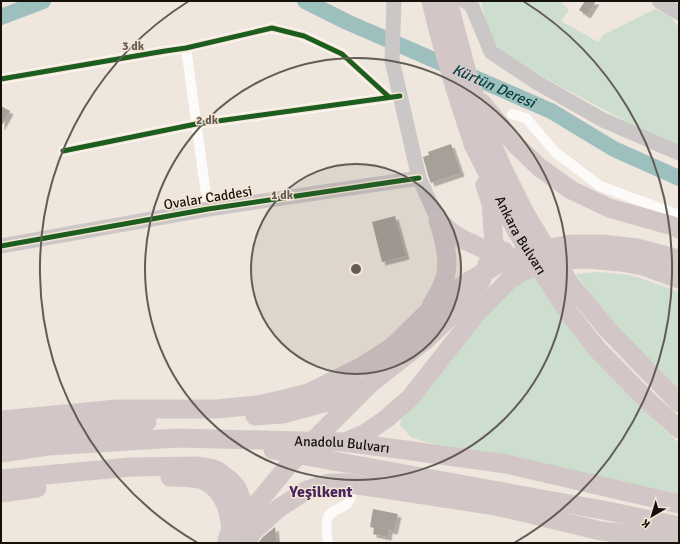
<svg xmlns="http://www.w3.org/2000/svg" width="680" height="544" font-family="Signika,sans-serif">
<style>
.green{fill:#cdddce}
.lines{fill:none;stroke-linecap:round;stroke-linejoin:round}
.river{stroke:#9dc0bf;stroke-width:16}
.building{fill:#a7a099;filter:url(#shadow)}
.street{stroke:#fdfbfa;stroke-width:10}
.secondary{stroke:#cbc7c6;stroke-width:15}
.primary{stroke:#cdc6c5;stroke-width:17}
.highway{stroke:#d2c7c6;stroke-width:19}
.cycleway-casing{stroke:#f7e6d5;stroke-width:8}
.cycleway{stroke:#1b5e20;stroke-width:5}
.ring{fill:none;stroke:#635c55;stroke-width:2}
.labels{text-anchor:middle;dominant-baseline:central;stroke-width:3;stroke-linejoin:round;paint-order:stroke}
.street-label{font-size:14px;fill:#17110c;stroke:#f7e6d5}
.water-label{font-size:15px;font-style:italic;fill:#073c3f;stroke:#f7e6d5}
.quarter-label{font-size:16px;font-weight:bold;fill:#45265f;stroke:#f7e6d5}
.centre{fill:#635c55;stroke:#f7e6d5;stroke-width:2}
.ring-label{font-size:12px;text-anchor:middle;font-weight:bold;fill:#635c55;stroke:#f7e6d5;stroke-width:3;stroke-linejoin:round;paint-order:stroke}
</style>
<defs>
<filter id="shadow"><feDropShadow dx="3.5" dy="3.5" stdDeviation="0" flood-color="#0004"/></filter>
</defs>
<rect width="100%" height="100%" fill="#efe6dd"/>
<g class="green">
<polygon points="481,1 561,1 569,10 561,21 598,42 603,35 655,9 671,17 679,28 679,146 635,126 571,92 523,66 499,48 492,39 487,26"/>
<polygon points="599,272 628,275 640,278 679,292 679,392 633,347 594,299 576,274"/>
<polygon points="538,274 592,354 621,387 679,443 679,499 426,442 411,437 400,425 403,412 510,284"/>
</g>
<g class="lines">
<g class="river">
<path id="s1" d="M305,1L347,22L551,111L614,149L679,178"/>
<polyline points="1,17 43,1"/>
</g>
</g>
<g class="building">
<polygon points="585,1 596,1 587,15 579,10"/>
<polygon points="1,106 10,111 1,127"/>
<polygon points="451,144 461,173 431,183 428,175 423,157 429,155 428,152"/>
<polygon points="395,216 406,256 382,262 372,222"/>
<polygon points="373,509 398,514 394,531 389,530 388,537 373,534 374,528 370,527"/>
<polygon points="275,527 277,543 258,543 263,537"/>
</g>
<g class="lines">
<g class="street">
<polyline points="186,48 208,209"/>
<polyline points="1,79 165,51 186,48 272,28 304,36 342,54 389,97"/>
<polyline points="512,114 526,118 555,152 600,186 679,215"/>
<polyline points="63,151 196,124 394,97"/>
<path d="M328,543C327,536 325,523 328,517C331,509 343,509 348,503C352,497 352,490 352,484"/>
</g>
<g class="secondary">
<polyline points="394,1 392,60 419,178 438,220"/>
<polyline points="465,1 472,6 491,52 536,82 603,120 679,153"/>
<polyline points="659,1 679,13"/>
<polyline points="1,246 208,209 419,178"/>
</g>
<polyline class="primary" points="246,543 257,528"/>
<g class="highway">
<path id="s2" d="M431,1L438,30L455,88L473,144L517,232L557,295L569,313L598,350L648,401L679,429"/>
<polyline points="448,1 465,65 483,122 502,167 526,215 553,259 571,285 608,330 679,403"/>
<polyline points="482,103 516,145 539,167 571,190 609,208 673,226 679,229"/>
<polyline points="438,220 451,232 464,240 484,249 504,251"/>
<path d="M431,306C436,298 442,288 445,278C450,260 444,238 438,220"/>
<polyline points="255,416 283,414 327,402 362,387"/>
<polyline points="1,420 117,409 216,409 257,405 280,400 308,393 361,367 392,347 430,310 467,282 497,265 516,257 544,249 571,244 602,244 637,248 679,259"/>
<polyline points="1,437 122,423 147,422"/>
<polyline points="345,442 364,434 386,419 410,398 476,314 509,280 522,272 536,266 561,260 588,259 621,262 643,266 679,279"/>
<polyline points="273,450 608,511 679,526"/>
<path id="s3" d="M1,453L48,446L177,438L343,442L398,449L506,464L679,504"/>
<path d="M170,477C180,477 193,477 203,480C219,487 226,501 229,516C230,521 231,527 230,532C229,534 228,538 227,540"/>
<polyline points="1,479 131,467 198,466 210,468 218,471 230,480 237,488 241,498 244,511 241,523 236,531 227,542"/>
<polyline points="1,493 37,488"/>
<polyline points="241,523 287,467 371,383 427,339 465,302 481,281 490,257 494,242 491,204 485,185"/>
<polyline points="257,528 279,508 307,490 329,483 345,483 496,506 601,531 627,534 679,541"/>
</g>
<defs>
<g id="cycleway">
<polyline points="1,79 165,51 186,48 272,28 304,36 342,54 389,97"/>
<polyline points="63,151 196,124 400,96"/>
<polyline points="1,246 208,209 419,178"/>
</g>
</defs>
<use href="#cycleway" class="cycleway-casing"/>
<use href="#cycleway" class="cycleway"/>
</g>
<circle cx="356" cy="269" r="105" fill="#635c55" fill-opacity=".12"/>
<g class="ring">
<circle cx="356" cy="269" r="105"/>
<circle cx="356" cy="269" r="211"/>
<path d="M198 543A316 316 0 0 1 189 1M523 1A316 316 0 0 1 514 543"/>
</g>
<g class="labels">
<g class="street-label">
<text transform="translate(208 198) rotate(-9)">Ovalar Caddesi</text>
<text stroke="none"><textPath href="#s2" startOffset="252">Ankara Bulvarı</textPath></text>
<text stroke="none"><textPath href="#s3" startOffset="342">Anadolu Bulvarı</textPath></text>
</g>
<g class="water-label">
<text stroke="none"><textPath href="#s1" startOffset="207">Kürtün Deresi</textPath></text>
</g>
<g class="quarter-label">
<text x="321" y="492">Yeşilkent</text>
</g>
</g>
<circle cx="356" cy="269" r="6" class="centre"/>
<g class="ring-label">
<text x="133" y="50">3 dk</text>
<text x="207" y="124">2 dk</text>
<text x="282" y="199">1 dk</text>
</g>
<rect width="680" height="544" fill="none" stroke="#17110c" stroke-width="4"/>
<g transform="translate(652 516) rotate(218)" stroke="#f7e6d5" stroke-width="3" paint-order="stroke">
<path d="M0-3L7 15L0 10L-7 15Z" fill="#17110c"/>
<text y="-6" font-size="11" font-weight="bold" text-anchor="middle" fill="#17110c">K</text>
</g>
</svg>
